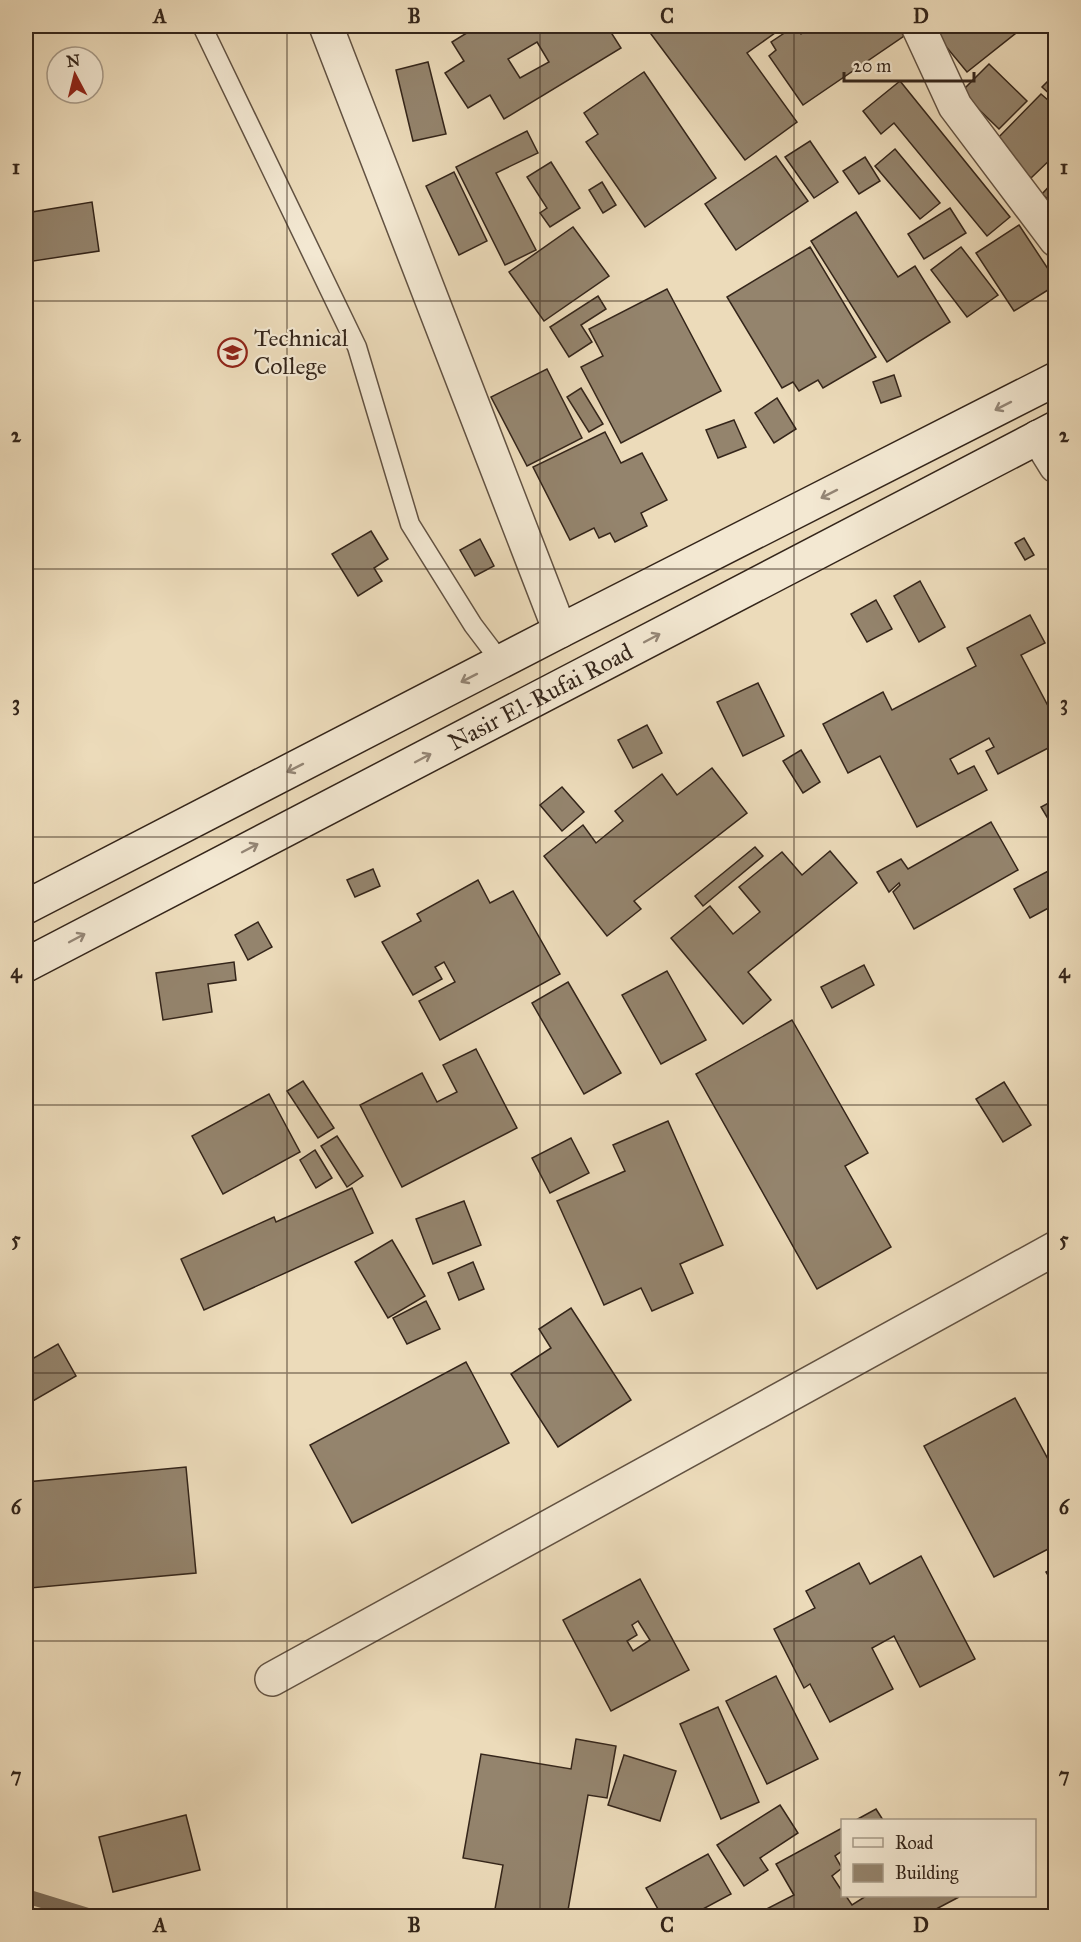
<svg xmlns="http://www.w3.org/2000/svg" width="1081" height="1942" font-family="'IM FELL Great Primer',serif">
<style>
.lines{fill:none;stroke-linecap:round;stroke-linejoin:round}
.stream{stroke:#7d6d5a;stroke-width:14}
.building{fill:#94846d;stroke:#34251a;stroke-width:1.5;fill-rule:evenodd}
.service-casing{stroke:#625242;stroke-width:21}
.minor-casing{stroke:#625242;stroke-width:36}
.secondary-casing{stroke:#34251a;stroke-width:36}
.service{stroke:#f3e8d2;stroke-width:18}
.minor{stroke:#f3e8d2;stroke-width:33}
.secondary{stroke:#f3e8d2;stroke-width:33}
.oneway{stroke:#948676}
.grid{fill:none;stroke:#34251a;stroke-width:1.5;stroke-opacity:0.55}
.labels{text-anchor:middle;dominant-baseline:central;stroke-width:4.5;stroke-linejoin:round;paint-order:stroke}
.poi-label{font-size:24px;fill:#34251a;stroke:#f3e8d2;text-anchor:start}
.street-label{font-size:24px;fill:#34251a;stroke:#f3e8d2}
.neatline{fill:none;stroke:#34251a;stroke-width:2}
.grid-label{font-size:20px;text-anchor:middle;font-weight:bold;fill:#34251a}
</style>
<rect width="100%" height="100%" fill="#ecdbba"/>
<filter id="stains"><feTurbulence type="fractalNoise" baseFrequency=".00333" numOctaves="4"/><feColorMatrix values="0 0 0 0 .2 0 0 0 0 .09 0 0 0 0 .02 0 0 0 .5 -.17"/></filter>
<radialGradient id="worn" r=".72"><stop offset=".6" stop-color="#630" stop-opacity="0"/><stop offset="1" stop-color="#630" stop-opacity=".3"/></radialGradient>
<g class="lines">
<polyline class="stream" points="26,1896 91,1916"/>
</g>
<g class="building">
<path d="M478,26H607L621,48L504,119L490,95L468,108L445,73L464,61L452,42ZM537,42L549,62L520,78L508,59Z"/>
<polygon points="645,26 780,26 782,28 747,53 797,122 745,160"/>
<polygon points="795,26 801,34 813,26 897,26 904,36 803,105 769,56 776,50 771,42"/>
<polygon points="942,26 1025,26 967,72 934,32"/>
<polygon points="428,62 446,134 413,141 396,70"/>
<polygon points="989,64 1027,101 999,129 961,92"/>
<polygon points="644,72 716,178 645,227 586,142 598,134 584,113"/>
<polygon points="1056,73 1056,100 1042,87"/>
<polygon points="900,81 1010,217 987,236 894,123 881,134 863,111"/>
<polygon points="1041,94 1056,107 1056,154 1031,178 994,142"/>
<polygon points="527,131 538,153 496,173 536,250 505,265 456,167"/>
<polygon points="810,141 838,182 814,198 785,157"/>
<polygon points="895,149 940,203 920,219 875,166"/>
<polygon points="776,156 808,201 736,250 705,204"/>
<polygon points="865,157 880,181 859,194 843,171"/>
<polygon points="551,162 580,208 550,227 540,213 547,208 527,177"/>
<polygon points="454,172 487,241 459,255 426,186"/>
<polygon points="1056,179 1056,206 1042,194"/>
<polygon points="602,182 616,205 603,213 589,190"/>
<polygon points="92,202 99,251 27,262 26,213"/>
<polygon points="950,208 966,233 924,259 908,234"/>
<polygon points="856,212 898,277 915,266 950,322 887,362 811,241"/>
<polygon points="1019,225 1056,281 1056,285 1014,311 976,253"/>
<polygon points="573,227 609,276 544,321 509,272"/>
<polygon points="810,247 876,357 823,388 818,380 799,391 793,382 782,388 727,297"/>
<polygon points="961,247 998,295 967,317 931,270"/>
<polygon points="667,289 721,391 621,443 581,367 603,356 589,329"/>
<polygon points="598,296 606,309 581,325 592,342 569,357 550,327"/>
<polygon points="547,369 582,438 527,466 491,397"/>
<polygon points="894,375 901,396 881,403 873,382"/>
<polygon points="581,388 603,424 589,432 567,397"/>
<polygon points="777,398 796,429 774,443 755,413"/>
<polygon points="734,420 746,447 718,458 706,430"/>
<polygon points="605,432 621,463 642,453 667,500 641,513 647,526 615,542 610,533 599,538 594,528 570,540 533,467"/>
<polygon points="371,531 388,559 374,568 382,581 358,596 332,554"/>
<polygon points="1024,538 1034,555 1025,560 1015,543"/>
<polygon points="480,539 494,566 475,576 460,550"/>
<polygon points="920,581 945,627 919,642 894,596"/>
<polygon points="876,600 892,629 867,642 851,614"/>
<polygon points="1030,615 1045,643 1021,655 1056,721 1056,744 998,774 986,751 994,747 989,738 950,759 958,774 974,766 987,790 917,827 880,756 848,773 823,724 883,692 892,710 976,666 967,648"/>
<polygon points="758,683 784,736 743,756 717,702"/>
<polygon points="647,725 662,753 633,768 618,740"/>
<polygon points="801,750 820,782 803,793 783,761"/>
<polygon points="712,768 747,813 634,901 641,909 607,936 544,856 583,825 596,843 623,821 615,811 662,774 677,795"/>
<polygon points="562,787 584,812 562,831 540,805"/>
<polygon points="1056,799 1056,832 1041,807"/>
<polygon points="991,822 1018,870 914,929 893,892 900,885 899,883 889,892 877,872 901,859 908,869"/>
<polygon points="755,847 763,856 703,906 695,896"/>
<polygon points="830,851 857,883 748,972 771,1000 743,1024 671,938 710,906 733,934 760,912 739,887 782,852 802,875"/>
<polygon points="1056,867 1056,904 1030,918 1014,889"/>
<polygon points="373,869 380,886 355,897 347,880"/>
<polygon points="478,880 490,903 513,891 560,974 440,1040 419,1001 455,982 444,962 435,967 442,979 413,995 382,942 421,921 417,914"/>
<polygon points="258,922 272,947 248,960 235,935"/>
<polygon points="234,962 236,980 208,984 212,1012 163,1020 156,973"/>
<polygon points="864,965 874,985 832,1008 821,987"/>
<polygon points="667,971 706,1040 661,1064 622,995"/>
<polygon points="568,982 621,1073 584,1094 532,1003"/>
<polygon points="792,1020 868,1153 845,1166 891,1247 817,1289 696,1074"/>
<polygon points="476,1049 517,1128 402,1187 360,1105 422,1073 437,1102 457,1092 443,1065"/>
<polygon points="303,1081 334,1128 318,1138 287,1091"/>
<polygon points="1004,1082 1031,1125 1003,1142 976,1099"/>
<polygon points="269,1094 300,1152 223,1194 192,1136"/>
<polygon points="668,1121 723,1245 680,1264 693,1293 652,1311 641,1288 604,1305 557,1201 625,1171 613,1145"/>
<polygon points="337,1136 363,1176 347,1187 321,1146"/>
<polygon points="571,1138 589,1173 550,1193 532,1158"/>
<polygon points="315,1150 332,1178 316,1188 300,1160"/>
<polygon points="352,1188 373,1233 204,1310 181,1259 274,1217 276,1222"/>
<polygon points="464,1201 481,1245 433,1264 416,1219"/>
<polygon points="392,1240 425,1296 388,1318 355,1262"/>
<polygon points="473,1262 484,1289 459,1300 448,1273"/>
<polygon points="426,1301 440,1329 407,1344 393,1318"/>
<polygon points="571,1308 631,1400 558,1447 511,1374 551,1348 539,1329"/>
<polygon points="26,1344 34,1358 58,1344 76,1376 26,1405"/>
<polygon points="466,1362 509,1443 352,1523 310,1445"/>
<polygon points="1015,1398 1056,1474 1056,1545 994,1577 924,1446"/>
<polygon points="186,1467 196,1573 30,1588 26,1536 26,1482"/>
<polygon points="921,1556 975,1659 920,1687 894,1636 872,1648 893,1689 830,1722 810,1684 804,1688 774,1629 815,1608 806,1591 859,1563 870,1584"/>
<polygon points="1056,1567 1056,1588 1046,1572"/>
<path d="M640,1579L689,1670L611,1711L563,1620ZM638,1621L650,1640L633,1651L627,1641L637,1635L632,1625Z"/>
<polygon points="776,1676 818,1759 767,1784 726,1701"/>
<polygon points="718,1707 759,1802 721,1819 680,1724"/>
<polygon points="576,1739 616,1746 607,1798 588,1795 567,1916 539,1916 495,1909 503,1865 463,1858 481,1754 571,1769"/>
<polygon points="624,1755 676,1771 660,1821 608,1805"/>
<polygon points="780,1805 798,1833 760,1858 768,1870 744,1886 717,1845"/>
<polygon points="876,1809 883,1820 856,1820"/>
<polygon points="186,1815 200,1870 113,1892 99,1837"/>
<polygon points="842,1828 842,1851 835,1856 842,1868 832,1876 842,1891 842,1896 846,1896 852,1905 866,1896 959,1897 923,1916 761,1916 759,1913 794,1895 776,1864"/>
<polygon points="708,1854 731,1894 690,1916 662,1916 646,1888"/>
</g>
<g class="lines">
<defs>
<polyline id="service" points="202,26 357,347 410,524 473,625 501,662"/>
<g id="minor">
<polyline points="326,26 560,631"/>
<polyline points="918,26 955,106 1056,240"/>
<polyline points="1038,437 1056,466"/>
<polyline points="272,1679 1056,1248"/>
</g>
<g id="secondary">
<polyline points="26,907 560,631 1056,379"/>
<path id="s1" d="M26,965L1056,428"/>
</g>
</defs>
<use href="#service" class="service-casing"/>
<use href="#minor" class="minor-casing"/>
<use href="#secondary" class="secondary-casing"/>
<use href="#service" class="service"/>
<use href="#minor" class="minor"/>
<use href="#secondary" class="secondary"/>
</g>
<defs><path id="oneway-shaft" d="M-6 0H5M1.5-3L5.5 0L1.5 3" fill="none" stroke-width="1.6" stroke-linecap="round" stroke-linejoin="round" transform="scale(1.5)"/></defs>
<g class="oneway">
<use href="#oneway-shaft" transform="translate(1003 406) rotate(153)"/>
<use href="#oneway-shaft" transform="translate(829 494) rotate(153)"/>
<use href="#oneway-shaft" transform="translate(652 638) rotate(-28)"/>
<use href="#oneway-shaft" transform="translate(469 678) rotate(153)"/>
<use href="#oneway-shaft" transform="translate(423 758) rotate(-28)"/>
<use href="#oneway-shaft" transform="translate(295 768) rotate(153)"/>
<use href="#oneway-shaft" transform="translate(250 848) rotate(-28)"/>
<use href="#oneway-shaft" transform="translate(77 938) rotate(-28)"/>
</g>
<path class="grid" d="M287,26V1916M540,26V1916M794,26V1916M26,301H1056M26,569H1056M26,837H1056M26,1105H1056M26,1373H1056M26,1641H1056"/>
<defs>
<symbol id="university-ring" viewBox="-11 -11 22 22"><circle r="9.5" fill="#f3e8d2" stroke="#8f2418" stroke-width="1.5"/><path d="M0-5L7-2L0 1L-7-2ZM-4 1L0 2.5L4 1V4Q0 6-4 4Z" fill="#8f2418"/></symbol>
</defs>
<g fill-rule="evenodd">
<use href="#university-ring" x="216" y="336" width="33" height="33"/>
</g>
<g class="labels">
<g class="poi-label">
<text x="254" y="338">Technical<tspan x="254" dy="28">College</tspan></text>
</g>
<g class="street-label">
<text stroke="none"><textPath href="#s1" startOffset="580">Nasir El-Rufai Road</textPath></text>
</g>
</g>
<rect width="1081" height="1942" fill="none" stroke="#ecdbba" stroke-width="66"/>
<rect x="841" y="1819" width="195" height="78" fill="#f3e8d2" stroke="#a79a88" stroke-width="1.5"/>
<rect x="853" y="1838" width="30" height="9" fill="#f3e8d2" stroke="#a79a88" stroke-width="1.5"/>
<text x="895" y="1849" font-size="18" fill="#34251a">Road</text>
<rect x="853" y="1864" width="30" height="18" fill="#94846d" stroke="#a79a88" stroke-width="1.5"/>
<text x="895" y="1879" font-size="18" fill="#34251a">Building</text>
<g transform="translate(75 75) rotate(353)"><circle r="28" fill="#f3e8d2" stroke="#a79a88" stroke-width="1.5"/>
<path d="M0-4.5L10 22L0 15L-10 22Z" fill="#8f2418"/>
<text y="-9" font-size="16" font-weight="bold" text-anchor="middle" fill="#34251a">N</text>
</g>
<path d="M844 72v9h130v-9" fill="none" stroke="#34251a" stroke-width="3"/>
<text x="853" y="72" font-size="18" fill="#34251a" stroke="#f3e8d2" stroke-width="4.5" paint-order="stroke">20 m</text>
<rect x="33" y="33" width="1015" height="1876" class="neatline"/>
<g class="grid-label">
<text x="160" y="23">A</text>
<text x="414" y="23">B</text>
<text x="667" y="23">C</text>
<text x="921" y="23">D</text>
<text x="16" y="174">1</text>
<text x="1064" y="174">1</text>
<text x="16" y="442">2</text>
<text x="1064" y="442">2</text>
<text x="16" y="710">3</text>
<text x="1064" y="710">3</text>
<text x="16" y="978">4</text>
<text x="1064" y="978">4</text>
<text x="16" y="1246">5</text>
<text x="1064" y="1246">5</text>
<text x="16" y="1514">6</text>
<text x="1064" y="1514">6</text>
<text x="16" y="1782">7</text>
<text x="1064" y="1782">7</text>
<text x="160" y="1932">A</text>
<text x="414" y="1932">B</text>
<text x="667" y="1932">C</text>
<text x="921" y="1932">D</text>
</g>
<rect width="100%" height="100%" filter="url(#stains)"/>
<rect width="100%" height="100%" fill="url(#worn)"/>
</svg>
